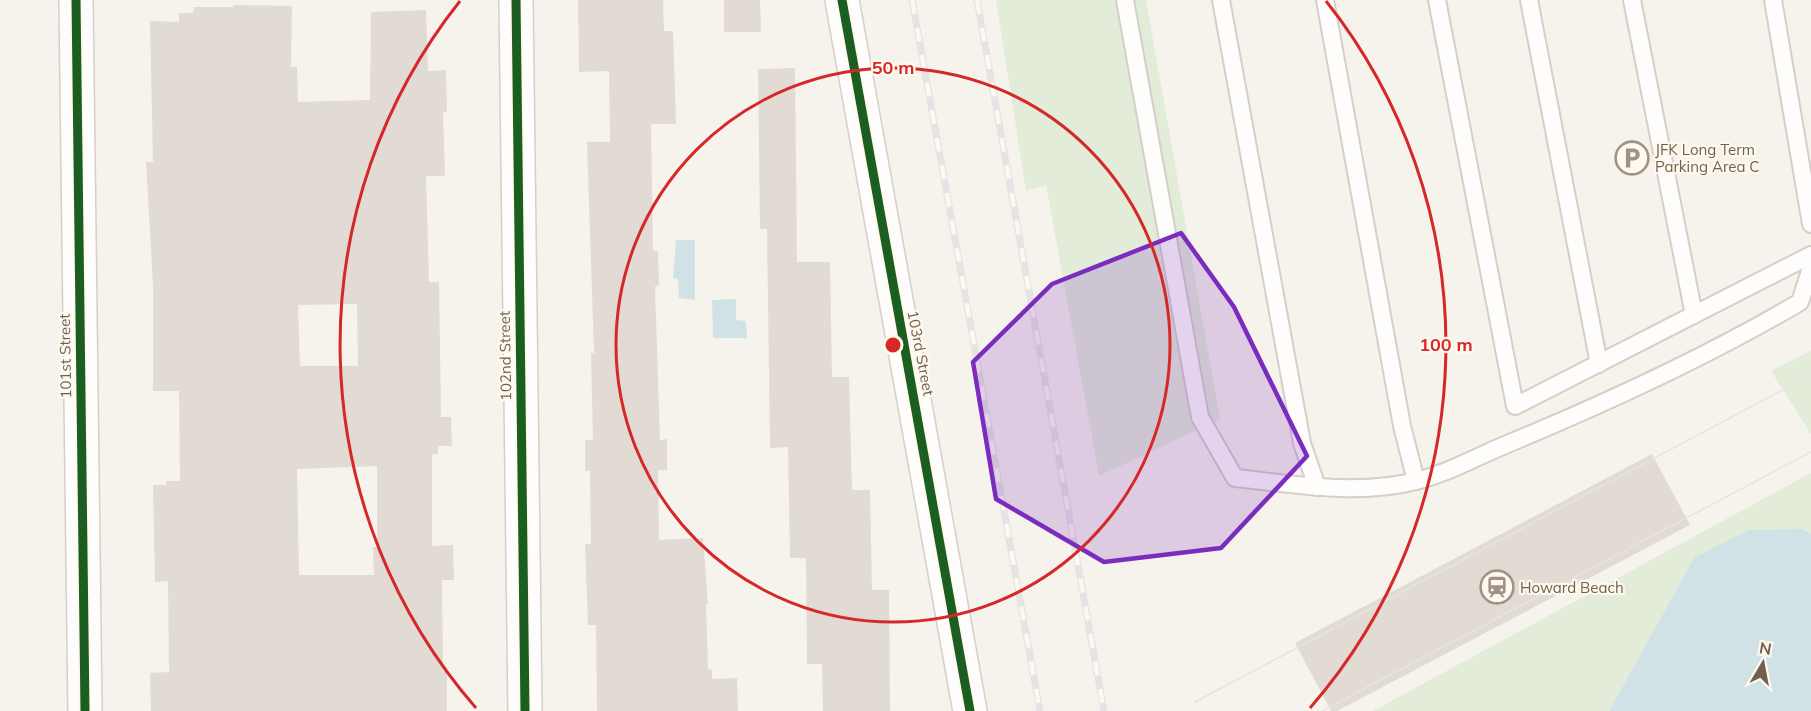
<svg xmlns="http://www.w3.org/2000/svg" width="1811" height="711" font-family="Mulish,sans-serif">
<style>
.green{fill:#e2ecd8}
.water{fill:#d0e2e5}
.building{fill:#e1dbd4;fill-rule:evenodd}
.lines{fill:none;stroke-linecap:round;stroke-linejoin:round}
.lane-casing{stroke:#d4cfc9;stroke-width:20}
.street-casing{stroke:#d4cfc9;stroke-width:36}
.lane{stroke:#fefdfc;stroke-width:16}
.street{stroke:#fefdfc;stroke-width:33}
.tram{stroke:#e5e3e4;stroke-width:1.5}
.rail-casing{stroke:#e5e3e4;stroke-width:7}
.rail{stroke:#fdf9ef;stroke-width:4.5;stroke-dasharray:14;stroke-linecap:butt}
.cycleway-casing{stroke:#fdf9ef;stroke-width:13}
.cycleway{stroke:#1b5e20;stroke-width:9}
.marked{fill:#7b2cbf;fill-opacity:0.2;stroke:#7b2cbf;stroke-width:4.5;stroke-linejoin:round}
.ring{fill:none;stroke:#d62828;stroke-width:3}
.labels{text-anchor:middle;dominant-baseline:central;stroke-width:4.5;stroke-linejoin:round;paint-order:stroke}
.poi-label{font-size:15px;fill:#725f4f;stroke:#fdf9ef;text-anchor:start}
.street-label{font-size:15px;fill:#725f4f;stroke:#fdf9ef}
.centre{fill:#d62828;stroke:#fdf9ef;stroke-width:3}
.ring-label{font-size:18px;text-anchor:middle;font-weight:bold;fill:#d62828;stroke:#fdf9ef;stroke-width:4.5;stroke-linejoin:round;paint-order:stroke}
</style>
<rect width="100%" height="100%" fill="#f6f3ec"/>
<g class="green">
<polygon points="996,0 1146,0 1220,419 1099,476 1046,185 1026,191"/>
<polygon points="1811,351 1811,434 1771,371"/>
<polygon points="1811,473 1811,534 1802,529 1694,558 1609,711 1373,711"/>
</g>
<g class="water">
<polygon points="676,240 695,240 695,300 679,298 678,279 673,278"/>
<polygon points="736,299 736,320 746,321 747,338 713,338 712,300"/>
<polygon points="1802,529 1811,534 1811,711 1609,711 1694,558 1749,530"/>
</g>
<g class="building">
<polygon points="578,0 663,0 664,31 673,31 676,124 651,124 653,251 658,251 659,285 655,287 660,440 667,439 667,470 658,470 659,540 703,538 708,604 706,604 708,669 712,670 712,679 737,678 738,711 597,711 596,625 588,625 585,544 591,544 590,471 585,471 585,440 593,440 591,353 594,353 587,142 610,142 609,71 579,72"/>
<polygon points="724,0 760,0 761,32 724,32"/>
<path d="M233,5L292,6L291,67H297L298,102L370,100L371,12L426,10L428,71L446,70L447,112H443L445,176H426L429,282H439L441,417H451L452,446H438V454H432V546L453,545L454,580H442L443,667H447V711H151L150,673L169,672L168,581L155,582L153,485H166V481H180L179,391H153V284L146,162H153L150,21L179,22V13H193L194,7H233ZM357,304L358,366H300L298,305ZM377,466V547H373L374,575H299L297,469Z"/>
<polygon points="795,68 797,262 830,262 832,377 849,377 852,490 870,490 872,590 889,590 890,711 823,711 822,664 807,664 806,558 790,558 788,447 770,448 767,229 760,229 758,69"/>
<polygon points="1652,454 1690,525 1337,711 1331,711 1295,643"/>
</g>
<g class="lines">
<defs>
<g id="lane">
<path d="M1125,0L1200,417L1235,478C1293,484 1358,496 1416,481C1446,474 1476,457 1505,445C1604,404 1707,357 1800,302L1811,268"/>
<polyline points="1221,0 1302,443 1317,487"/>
<polyline points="1325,0 1402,426 1416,481"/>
<polyline points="1437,0 1515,406 1811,255"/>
<polyline points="1529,0 1599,364"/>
<polyline points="1632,0 1694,315"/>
<polyline points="1773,0 1811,224"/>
</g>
<g id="street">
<polyline points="76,0 85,711"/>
<polyline points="516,0 525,711"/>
<polyline points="842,0 970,711"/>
</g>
</defs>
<use href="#lane" class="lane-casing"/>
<use href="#street" class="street-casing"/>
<use href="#lane" class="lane"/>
<use href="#street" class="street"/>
<g class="tram">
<polyline points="1195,702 1811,375"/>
<polyline points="1322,711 1811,452"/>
</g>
<defs>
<g id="rail">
<polyline points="912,0 1040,711"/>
<polyline points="977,0 1104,711"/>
</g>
</defs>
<use href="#rail" class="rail-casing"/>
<use href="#rail" class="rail"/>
<defs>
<g id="cycleway">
<polyline points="76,0 85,711"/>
<polyline points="516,0 525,711"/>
<polyline points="842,0 970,711"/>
</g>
</defs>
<use href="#cycleway" class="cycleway-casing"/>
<use href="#cycleway" class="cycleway"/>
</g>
<path class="marked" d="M1181,233L1234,307L1307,456L1221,548L1104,562L996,499L973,362L1052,284Z"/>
<g class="ring">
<circle cx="893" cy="345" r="277"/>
<path d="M476 708A553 553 0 0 1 460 1M1326 1A553 553 0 0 1 1310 708"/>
</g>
<defs>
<symbol id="parking-ring" viewBox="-11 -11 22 22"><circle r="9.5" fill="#fdf9ef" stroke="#a09386" stroke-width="1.5"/><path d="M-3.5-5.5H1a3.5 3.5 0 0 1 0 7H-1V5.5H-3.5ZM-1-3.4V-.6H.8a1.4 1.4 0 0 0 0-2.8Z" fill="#a09386"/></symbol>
<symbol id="station-ring" viewBox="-11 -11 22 22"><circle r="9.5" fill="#fdf9ef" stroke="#a09386" stroke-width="1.5"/><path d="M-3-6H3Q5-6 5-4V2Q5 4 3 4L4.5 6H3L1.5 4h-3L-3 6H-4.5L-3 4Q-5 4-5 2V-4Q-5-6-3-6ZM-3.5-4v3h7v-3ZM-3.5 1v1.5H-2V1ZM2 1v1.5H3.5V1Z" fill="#a09386"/></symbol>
</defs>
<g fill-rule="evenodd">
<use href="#parking-ring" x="1613" y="139" width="38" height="38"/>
<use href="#station-ring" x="1478" y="568" width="38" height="38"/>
</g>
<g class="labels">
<g class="poi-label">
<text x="1655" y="149">JFK Long Term<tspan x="1655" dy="17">Parking Area C</tspan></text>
<text x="1520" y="587">Howard Beach</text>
</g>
<g class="street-label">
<text transform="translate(921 353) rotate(79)">103rd Street</text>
<text transform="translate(65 356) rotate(-91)">101st Street</text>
<text transform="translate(505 356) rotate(-91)">102nd Street</text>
</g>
</g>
<circle cx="893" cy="345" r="9" class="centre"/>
<g class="ring-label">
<text x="893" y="74">50 m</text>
<text x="1446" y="351">100 m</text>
</g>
<g transform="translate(1763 663) rotate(10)" stroke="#fdf9ef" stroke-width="4.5" paint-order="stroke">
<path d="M0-4.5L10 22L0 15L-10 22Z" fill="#725f4f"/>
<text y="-9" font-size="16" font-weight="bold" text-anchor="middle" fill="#725f4f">N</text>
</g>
</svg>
